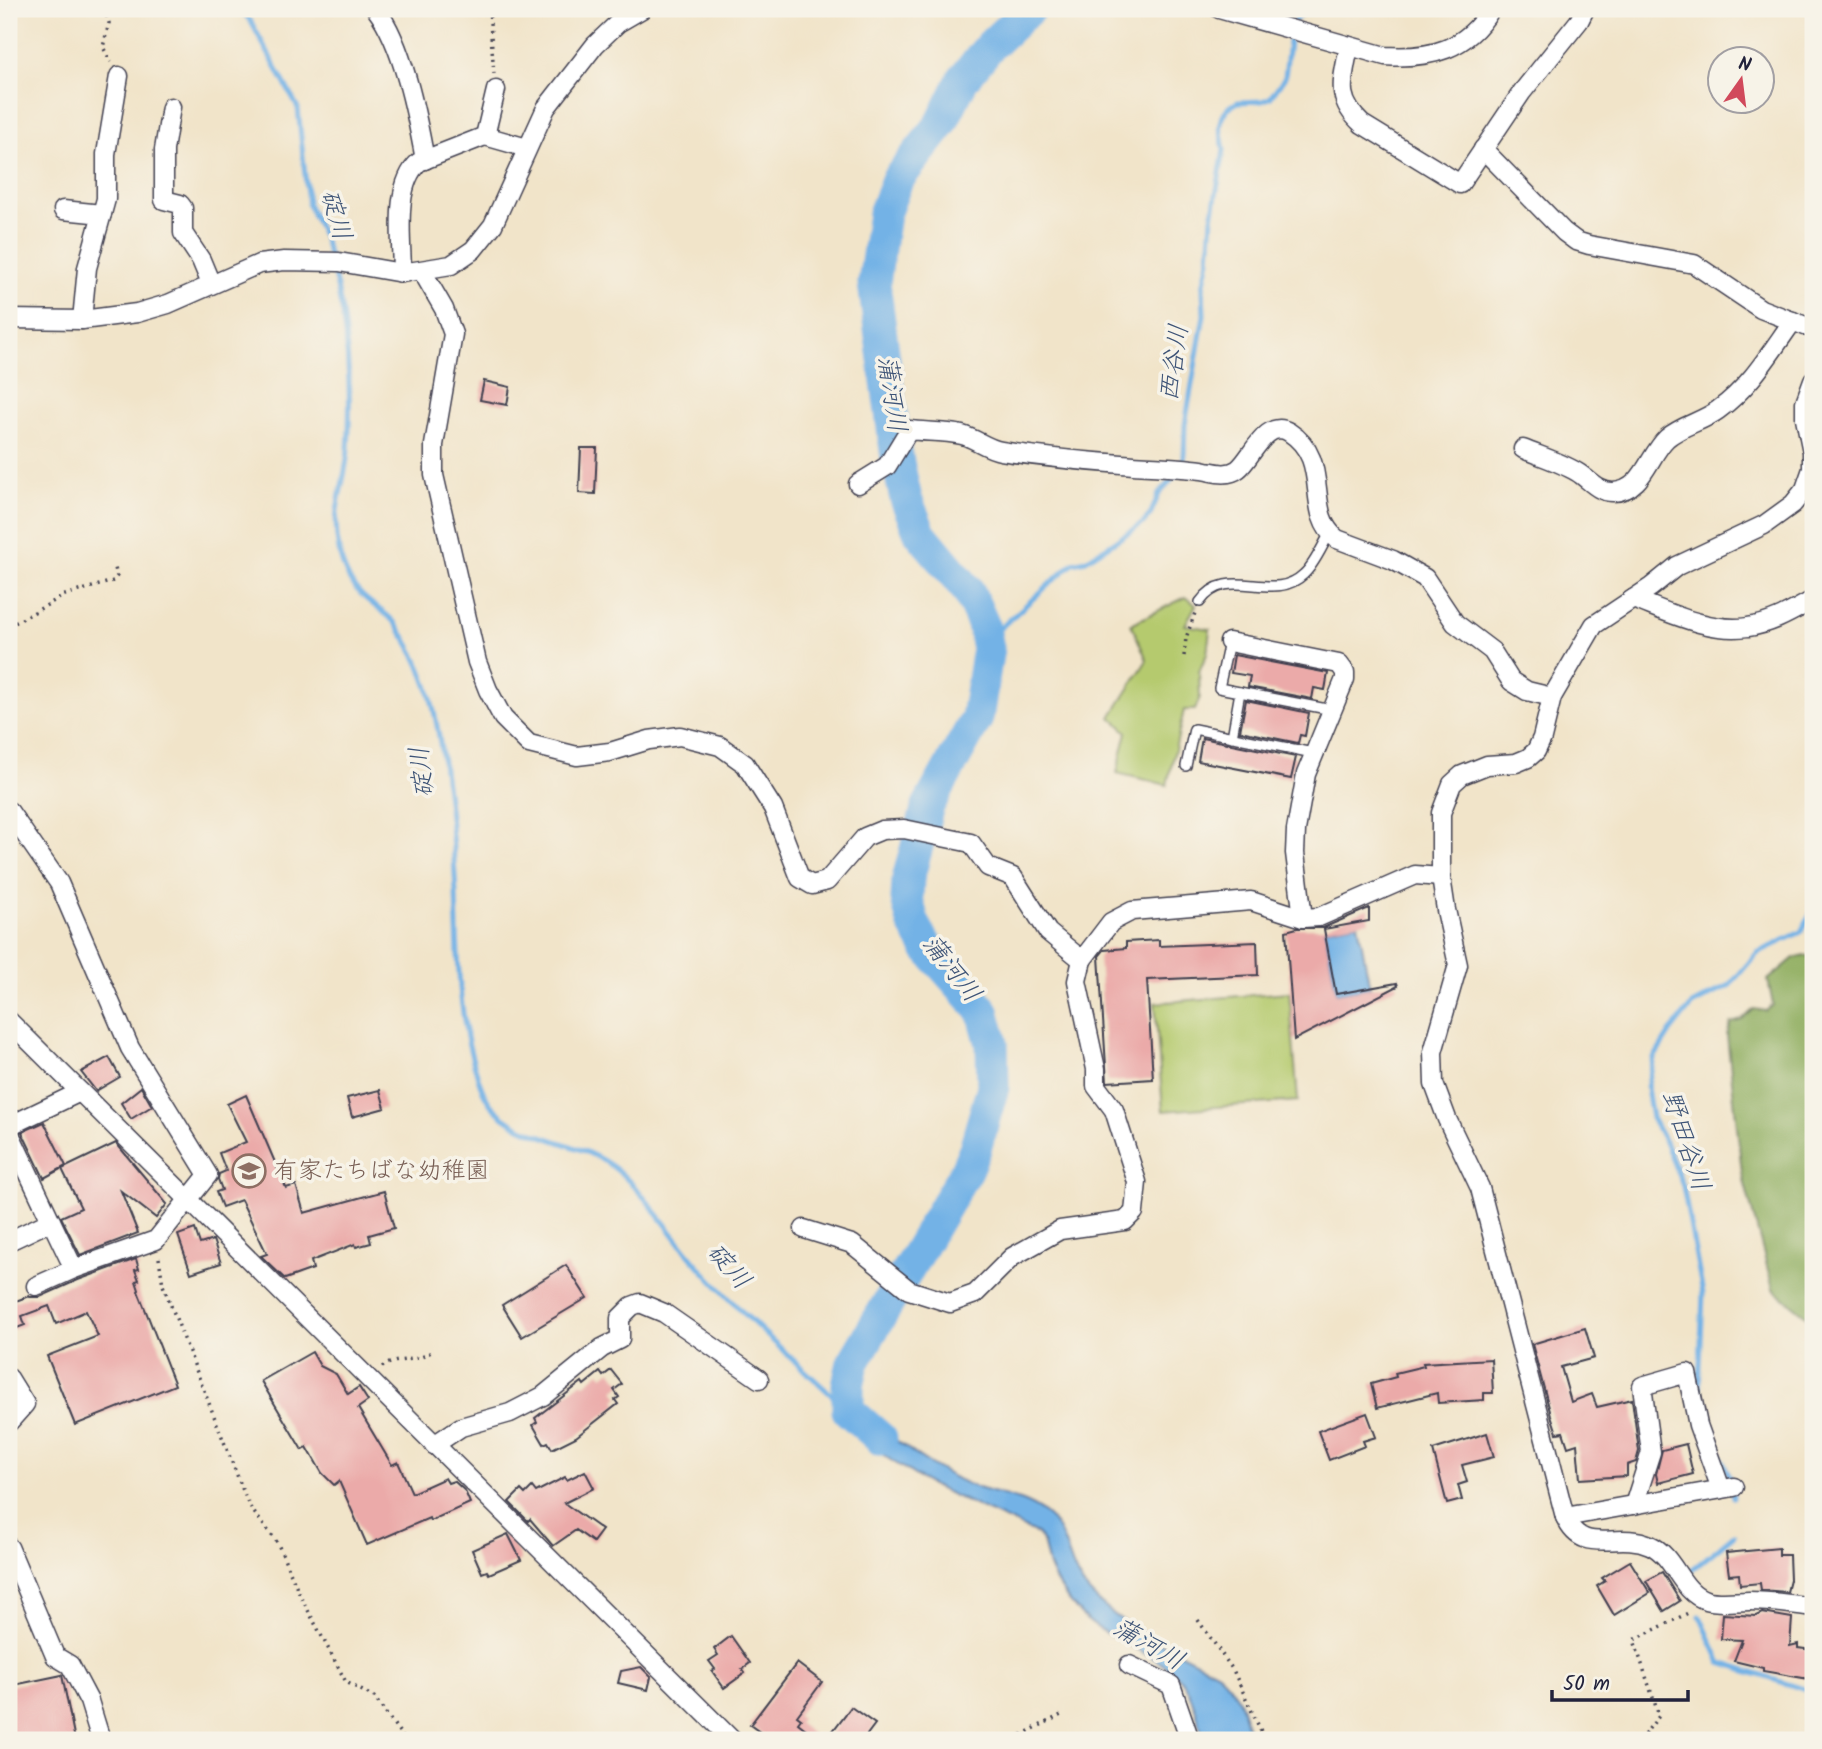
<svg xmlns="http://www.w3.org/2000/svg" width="1822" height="1749" font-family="Kalam,'Klee One',sans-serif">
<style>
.green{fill:#b5ca6e;stroke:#6c7654;stroke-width:2}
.forest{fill:#90ae61;stroke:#59684e;stroke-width:2}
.water{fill:#73b2e6;stroke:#4a6a90;stroke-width:2}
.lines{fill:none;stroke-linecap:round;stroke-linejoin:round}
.stream{stroke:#73b2e6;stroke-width:5}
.river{stroke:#73b2e6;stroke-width:33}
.building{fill:#ebaaa9}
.lane-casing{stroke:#413f50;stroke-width:12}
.street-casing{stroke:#413f50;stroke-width:21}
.path{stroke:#413f50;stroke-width:3.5;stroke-dasharray:2 5;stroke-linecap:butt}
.lane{stroke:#fff;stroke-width:9}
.street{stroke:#fff;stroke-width:18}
.labels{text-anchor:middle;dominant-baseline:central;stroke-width:7;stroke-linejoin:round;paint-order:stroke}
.education-label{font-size:24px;fill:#785e54;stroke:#f7f3e8;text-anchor:start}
.water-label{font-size:26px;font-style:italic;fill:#3e5477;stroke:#f7f3e8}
</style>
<rect width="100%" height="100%" fill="#f7f3e8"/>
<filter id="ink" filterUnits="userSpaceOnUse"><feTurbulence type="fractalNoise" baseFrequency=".0143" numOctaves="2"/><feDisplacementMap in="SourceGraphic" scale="14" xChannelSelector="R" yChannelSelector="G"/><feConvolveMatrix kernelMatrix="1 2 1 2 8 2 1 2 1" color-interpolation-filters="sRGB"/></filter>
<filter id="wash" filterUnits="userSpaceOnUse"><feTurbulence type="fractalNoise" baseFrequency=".00686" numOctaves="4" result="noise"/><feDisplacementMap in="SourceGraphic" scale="28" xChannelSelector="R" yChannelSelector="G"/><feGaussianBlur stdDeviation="1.57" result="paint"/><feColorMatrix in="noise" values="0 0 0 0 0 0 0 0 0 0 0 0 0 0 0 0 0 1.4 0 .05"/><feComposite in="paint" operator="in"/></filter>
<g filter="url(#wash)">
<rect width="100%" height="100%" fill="#f1e4c9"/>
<g class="green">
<polygon points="1186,597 1196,605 1185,625 1210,629 1207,654 1199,672 1200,697 1195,710 1184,710 1167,785 1117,773 1127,732 1111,717 1147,660 1131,624"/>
<polygon points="1289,992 1298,1101 1163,1111 1155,1003"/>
</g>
<polygon class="forest" points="1813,955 1813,1322 1773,1289 1742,1173 1727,1035 1731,1023 1742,1020 1754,1009 1766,1011 1773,1005 1768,980 1794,958"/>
<g class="water">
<polygon points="1358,923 1370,988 1336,994 1324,929"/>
<path d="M848,1410C874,1419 877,1425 897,1441C918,1457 942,1472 965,1483C992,1495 1021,1495 1044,1513C1068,1531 1066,1560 1081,1582C1109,1622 1175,1650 1218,1673C1241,1693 1243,1712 1251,1740H1204C1199,1724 1196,1704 1187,1689C1167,1653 1104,1643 1076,1609C1065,1597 1056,1583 1050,1569C1045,1557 1047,1544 1037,1534L929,1484L886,1457L854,1427Z"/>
</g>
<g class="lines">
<g class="stream">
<polyline points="239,9 250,20 298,108 308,204 324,238 329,257"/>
<polyline points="1295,20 1301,14 1321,9"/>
<path d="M332,267C348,324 352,390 348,449C345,489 330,507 339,550C342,565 348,581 359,592C369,604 385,611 395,623C426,664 435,707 442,756C449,801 454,847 456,892C458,953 457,1016 477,1074C480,1085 484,1096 491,1105C523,1142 580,1139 617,1170C647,1196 667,1228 692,1258C739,1313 795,1361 848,1410"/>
<polyline points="988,639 1073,563 1086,560 1142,524 1150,515 1159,494 1178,473 1184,458 1185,425 1204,315 1203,288 1209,259 1212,218 1224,150 1220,127 1223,115 1228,108 1238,102 1262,101 1270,98 1285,77 1289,41"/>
<polyline points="1733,1497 1730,1478 1710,1433 1699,1390 1703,1294 1683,1186 1665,1142 1652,1118 1647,1088 1654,1058 1671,1031 1692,1005 1730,985 1757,953 1801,932 1813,910"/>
<polyline points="1692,1570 1734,1535"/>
<polyline points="1700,1616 1721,1663 1813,1692"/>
</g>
<polyline class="river" points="881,1439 848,1410 848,1385 853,1363 966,1170 975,1149 993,1087 992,1044 983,1011 928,949 913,922 907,899 908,879 928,806 977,718 988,648 983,624 969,592 920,533 906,499 897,458 874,283 884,214 897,180 941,124 963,79 990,46 1029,9"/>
</g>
<g id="blocks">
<g class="building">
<polygon points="484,381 510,387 507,405 480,400"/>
<polygon points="581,448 597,448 595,494 579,493"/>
<polygon points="1234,655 1328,673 1325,690 1314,688 1312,699 1248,687 1250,676 1231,673"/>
<polygon points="1246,700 1309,713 1305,736 1300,735 1298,743 1240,731"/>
<polygon points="1202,738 1296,757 1291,779 1198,761"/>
<polygon points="1369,908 1369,921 1324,929 1336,994 1397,983 1398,986 1294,1040 1286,931 1297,928 1323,928"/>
<polygon points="1159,940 1159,946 1257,942 1258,975 1147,980 1153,1079 1107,1082 1099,956 1104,950 1126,948 1126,942"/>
<polygon points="109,1057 120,1077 96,1091 81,1072"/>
<polygon points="141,1087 152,1106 131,1119 121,1103"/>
<polygon points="380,1090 385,1108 352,1117 347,1098"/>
<polygon points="246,1095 286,1188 296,1185 304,1213 384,1191 394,1228 369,1235 371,1243 356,1247 355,1244 311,1261 313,1269 285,1279 261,1256 267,1254 241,1200 222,1207 216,1192 222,1190 218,1179 219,1174 226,1171 219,1153 246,1142 227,1104"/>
<polygon points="44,1122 66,1166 44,1178 22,1132"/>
<polygon points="116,1143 167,1204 156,1218 121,1191 138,1233 80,1255 61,1217 81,1208 62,1169"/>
<polygon points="195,1229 200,1244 213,1240 221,1263 191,1273 178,1235"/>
<polygon points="136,1259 139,1269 135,1270 139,1280 136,1281 139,1290 138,1291 175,1385 75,1425 47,1356 98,1336 86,1311 56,1324 49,1306 22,1316 25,1325 9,1331 9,1285 16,1301 29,1296 30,1297 40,1297 78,1280"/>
<polygon points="566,1265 587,1298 522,1337 502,1305"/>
<polygon points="1585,1328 1594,1358 1561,1367 1571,1402 1592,1394 1597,1407 1632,1399 1639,1451 1636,1462 1627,1465 1627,1476 1580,1479 1577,1444 1568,1447 1563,1432 1557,1433 1551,1415 1532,1344"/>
<polygon points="312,1352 320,1366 336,1374 348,1394 359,1387 368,1401 358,1408 392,1465 398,1462 412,1493 445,1478 448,1483 454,1481 465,1491 470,1503 430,1521 429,1518 367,1545 339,1481 334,1485 322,1473 307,1447 302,1450 261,1381"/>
<polygon points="1491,1359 1493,1393 1484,1393 1484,1400 1438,1403 1437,1393 1377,1408 1371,1384 1396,1377 1395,1373 1424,1366 1423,1363"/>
<polygon points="611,1370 622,1384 614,1390 619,1397 615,1400 618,1404 576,1437 552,1449 548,1442 544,1444 533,1425 537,1422 535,1418 582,1382 584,1385 600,1372 603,1376"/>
<polygon points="1367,1413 1376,1437 1363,1441 1365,1446 1329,1460 1318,1431"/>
<polygon points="1487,1433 1494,1457 1462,1465 1467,1482 1458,1485 1462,1500 1447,1504 1433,1450"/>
<polygon points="1686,1444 1693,1474 1658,1483 1656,1474 1662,1450"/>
<polygon points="585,1471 594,1488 564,1503 602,1530 593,1542 576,1530 553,1546 530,1519 528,1521 509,1502 521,1490 525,1494 532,1487 536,1492 565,1477 567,1480"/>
<polygon points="508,1534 521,1560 489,1574 487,1571 482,1573 472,1550"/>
<polygon points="1779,1548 1779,1555 1789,1555 1790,1580 1787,1592 1761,1590 1760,1583 1740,1585 1739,1574 1729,1575 1726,1553"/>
<polygon points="1630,1561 1650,1593 1614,1615 1597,1586 1605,1581 1602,1578"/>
<polygon points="1662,1572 1680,1601 1664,1611 1646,1581"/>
<polygon points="1762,1613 1792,1618 1790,1646 1798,1644 1798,1648 1813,1650 1809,1679 1763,1671 1763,1668 1734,1661 1742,1640 1721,1639 1723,1614 1756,1616"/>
<polygon points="731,1636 750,1663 742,1669 745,1673 724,1688 712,1671 715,1669 709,1661 718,1655 714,1649"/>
<polygon points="797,1663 822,1682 797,1716 801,1719 798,1723 820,1740 771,1740 750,1725"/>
<polygon points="641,1667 651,1677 648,1690 618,1683 621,1671"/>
<polygon points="62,1675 75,1740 9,1740 9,1686"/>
<polygon points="851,1707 875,1724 863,1740 826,1740"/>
</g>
</g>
</g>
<g filter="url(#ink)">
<use href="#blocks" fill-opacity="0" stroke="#413f50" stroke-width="2"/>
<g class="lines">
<defs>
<g id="lane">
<path d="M1200,602C1228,562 1272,605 1304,574C1315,564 1322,546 1330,533"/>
<polyline points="1229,642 1219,688 1332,710"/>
<polyline points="1232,737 1240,692"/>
<polyline points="1186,766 1194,729 1313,753"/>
</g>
<g id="street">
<path d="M376,9C403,44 417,116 425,160"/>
<path d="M1219,9L1385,56C1431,59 1466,50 1491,9"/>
<path d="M1349,46C1343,81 1334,98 1362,124L1460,184L1522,92L1579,21L1585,9"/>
<polyline points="171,107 164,150 164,200 180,204 183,208 183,233 201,260 211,284"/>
<polyline points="485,136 527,148"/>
<polyline points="1483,149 1564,232 1576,241 1589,245 1694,264 1761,309 1813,329"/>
<polyline points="63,210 102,214"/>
<polyline points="422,271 444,309 453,334 434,445 434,475 477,662 488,690 503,718 529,744 577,756 610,752 649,740 680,736 720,746 745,764 773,808 800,878 812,885 827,881 865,837 882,830 904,829 971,843 988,867 1013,877 1048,932 1082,960 1111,922 1132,911 1251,901 1303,918 1319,917 1415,875 1441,877"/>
<path d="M402,273C402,241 393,185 419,162L485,136L496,90"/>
<polyline points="9,319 82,320 137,313 168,304 259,264 284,261 339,262 402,273 451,265 473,250 493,225 546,108 595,45 618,23 642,9"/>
<polyline points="82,320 87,268 106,199 106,154 119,76"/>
<path d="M1813,380L1805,402V418L1812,452V469L1805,489L1793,504L1764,525L1677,566L1651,587L1594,625L1552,697L1542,738L1536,751L1528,758L1516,763L1487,765L1462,775L1452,784L1441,813V877L1446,910L1458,965L1433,1052L1434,1084L1447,1119L1480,1188L1565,1517C1583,1558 1615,1530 1650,1545C1675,1556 1680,1592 1706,1600C1719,1604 1735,1601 1749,1601C1770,1601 1792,1604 1813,1607"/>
<path d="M1523,449C1540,456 1560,462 1577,472C1589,479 1597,492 1613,492C1643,491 1648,456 1667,438C1682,425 1702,422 1718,410C1750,387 1770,353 1793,321"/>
<path d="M858,484L887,466L909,430C926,432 945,431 962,435C975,438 987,449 1001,451C1041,457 1082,461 1122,464C1151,467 1179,466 1207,471C1217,473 1229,476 1238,469C1252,458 1266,418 1289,432C1333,460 1303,513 1337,539L1393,560L1425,578L1455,623L1492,651L1511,681L1527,691L1552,697"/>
<path d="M1633,599C1668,612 1710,633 1748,627C1772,624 1793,611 1813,600"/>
<polyline points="1229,642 1339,664 1345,672 1345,679 1306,774 1296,830 1295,853 1303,918"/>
<polyline points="9,811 59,883 130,1048 208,1175 156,1240 74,1269 36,1286"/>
<polyline points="9,1021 732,1740"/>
<polyline points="9,1126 80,1092"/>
<polyline points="9,1132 51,1221 9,1241"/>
<polyline points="51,1221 74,1269"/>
<polyline points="804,1229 852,1244 909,1290 950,1303 975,1294 1012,1257 1060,1230 1125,1221 1134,1212 1137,1182 1114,1110 1096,1086 1096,1069 1077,981 1082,960"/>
<polyline points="9,1378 25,1404 9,1422"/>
<polyline points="434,1445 461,1427 510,1413 543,1396 602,1348 620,1339 620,1318 632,1306 640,1303 664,1313 759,1379"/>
<polyline points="1634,1505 1651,1452 1642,1386 1687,1373 1698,1425 1721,1489"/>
<polyline points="1565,1517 1734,1487"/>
<polyline points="9,1547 55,1656 70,1665 89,1701 101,1740"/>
<polyline points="1129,1665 1171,1685 1190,1740"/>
</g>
</defs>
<use href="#lane" class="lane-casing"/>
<use href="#street" class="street-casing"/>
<g class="path">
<polyline points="104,9 109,23 103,47 111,62"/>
<polyline points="489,9 494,74"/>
<polyline points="9,626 65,595 113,581 117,576 115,568"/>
<polyline points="1184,656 1186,638 1195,613"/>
<polyline points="159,1258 163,1285 249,1506 277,1542 301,1597 346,1682 374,1697 405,1740"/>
<path d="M382,1367C398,1356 420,1364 434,1349"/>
<polyline points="1198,1620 1233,1670 1265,1740"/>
<polyline points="1021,1740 1019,1736 1061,1715"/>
<polyline points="1640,1740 1659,1716 1634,1640 1690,1612"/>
<polyline points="1800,1740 1813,1729"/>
</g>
<use href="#lane" class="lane"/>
<use href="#street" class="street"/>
</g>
</g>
<defs>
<symbol id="school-ring" viewBox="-11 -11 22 22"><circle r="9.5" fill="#f7f3e8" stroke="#8d6e63" stroke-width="1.5"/><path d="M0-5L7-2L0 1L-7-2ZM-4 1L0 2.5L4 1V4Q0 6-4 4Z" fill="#8d6e63"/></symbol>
</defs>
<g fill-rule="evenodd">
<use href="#school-ring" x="230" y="1152" width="38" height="38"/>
</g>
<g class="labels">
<g class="education-label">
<text x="274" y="1171">有家たちばな幼稚園</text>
</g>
<g class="water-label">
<text transform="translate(335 215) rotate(74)">碇川</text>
<text transform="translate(1175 363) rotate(-82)">西谷川</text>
<text transform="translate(891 394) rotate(82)">蒲河川</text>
<text transform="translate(423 772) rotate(-97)">碇川</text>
<text transform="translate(951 969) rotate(52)">蒲河川</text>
<text transform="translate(1685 1141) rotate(72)">野田谷川</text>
<text transform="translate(728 1267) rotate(48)">碇川</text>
<text transform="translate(1148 1645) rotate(30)">蒲河川</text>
</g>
</g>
<rect width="1822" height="1749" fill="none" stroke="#f7f3e8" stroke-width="35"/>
<g transform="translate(1741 80) rotate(14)"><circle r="33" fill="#f7f3e8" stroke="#a29fa3" stroke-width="2"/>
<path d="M0-5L12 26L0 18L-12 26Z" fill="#d1495b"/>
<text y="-10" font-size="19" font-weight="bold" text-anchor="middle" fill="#22223b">N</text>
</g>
<path d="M1552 1690v10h136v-10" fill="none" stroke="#22223b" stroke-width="3.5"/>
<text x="1563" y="1690" font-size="21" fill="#22223b" stroke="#f7f3e8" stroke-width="5" paint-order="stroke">50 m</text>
</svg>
